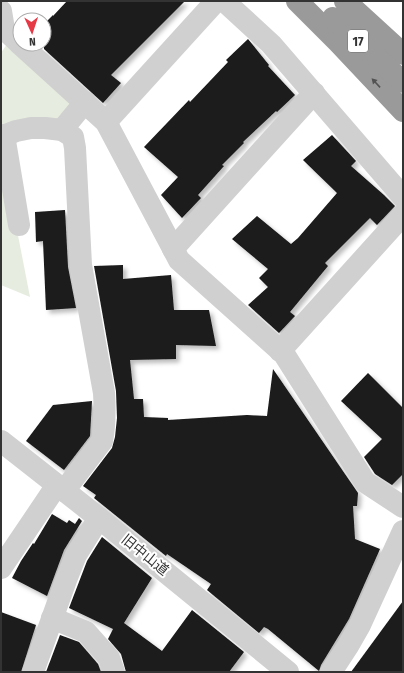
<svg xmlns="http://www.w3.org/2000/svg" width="404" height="673" font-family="'Fira Sans Condensed','Noto Sans JP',sans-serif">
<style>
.green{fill:#e6ecdf}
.building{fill:#1a1a1a;filter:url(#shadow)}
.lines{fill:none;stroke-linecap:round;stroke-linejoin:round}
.minor{stroke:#d0d0d0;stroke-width:22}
.highway{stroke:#9a9a9a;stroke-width:22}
.oneway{fill:#525252}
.labels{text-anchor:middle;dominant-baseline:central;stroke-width:4;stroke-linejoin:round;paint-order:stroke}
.shield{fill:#fff;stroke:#707070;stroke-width:1}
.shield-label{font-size:13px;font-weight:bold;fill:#333}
.street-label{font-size:14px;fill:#333;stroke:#fff}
</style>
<defs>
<filter id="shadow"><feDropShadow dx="3.5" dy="3.5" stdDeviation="2" flood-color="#0004"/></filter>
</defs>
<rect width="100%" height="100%" fill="#fff"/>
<g class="green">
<polygon points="7,44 77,103 56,125 1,127 1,53"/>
<polygon points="1,148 30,297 1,285"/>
</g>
<g class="building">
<polygon points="67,1 185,1 111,75 121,83 103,103 44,49 44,24 53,15 53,16"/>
<polygon points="248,39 269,65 268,66 295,95 277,112 276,111 243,142 244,143 222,165 224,166 198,195 201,198 182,218 161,195 178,177 144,147 189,100 190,102 228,62 226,60"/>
<polygon points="332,135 356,161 351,166 384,195 395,206 377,225 370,218 325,263 328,266 290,312 295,316 279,333 248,305 268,287 259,278 268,269 232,239 257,216 291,244 298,238 337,193 303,160"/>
<polygon points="65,210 68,267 76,308 46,310 43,241 36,242 35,212"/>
<polygon points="123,265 123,279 171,275 174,310 209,310 216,346 176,345 176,359 130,360 134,399 143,399 144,417 168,418 168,420 247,415 267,416 273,369 358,493 357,506 353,506 355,539 380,549 349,619 321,665 319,671 268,629 264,627 259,633 207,590 211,584 167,554 166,556 94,498 96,495 83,486 112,448 115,437 117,418 116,391 94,266"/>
<polygon points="368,373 403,408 403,474 392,485 375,474 364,457 382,439 341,401"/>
<polygon points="92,401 90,436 64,470 26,441 53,405"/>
<polygon points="52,514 67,523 69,520 75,524 79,518 82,521 64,550 47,596 12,578 21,561 33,543 34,544"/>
<polygon points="102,537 152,578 124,623 162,651 192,610 244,652 229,672 126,672 121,654 108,639 113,629 69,608 87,561"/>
<polygon points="403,601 403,672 351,672"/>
<polygon points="1,612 36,625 21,672 1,672"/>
<polygon points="60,635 79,642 98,664 101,672 46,672"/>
</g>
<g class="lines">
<g class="minor">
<polyline points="224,1 271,44 403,197"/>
<polyline points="1,11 4,29 20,44"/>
<polyline points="20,44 106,122 179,260 284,354 365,482 403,507"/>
<polyline points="106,122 216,1"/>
<polyline points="62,130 85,102"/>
<polyline points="4,135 19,225"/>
<path d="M1,137L16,131L31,128H45L62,130L73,137L75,148L81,265L104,393C105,409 105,426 102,441L64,491"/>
<polyline points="173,249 314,93"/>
<polyline points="280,351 403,215"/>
<polyline points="1,441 99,518 288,672"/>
<polyline points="1,568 57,485"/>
<polyline points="52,618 86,632 109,658 114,672"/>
<polyline points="33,672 66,580 76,555 99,518"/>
<polyline points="331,672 348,646 360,625 403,531"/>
</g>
<g class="highway">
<polyline points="297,1 338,42 403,111"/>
<polyline points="345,1 403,54"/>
<polyline points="333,18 403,82"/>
</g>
</g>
<defs><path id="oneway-solid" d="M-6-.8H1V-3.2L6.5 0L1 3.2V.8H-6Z"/></defs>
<use class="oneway" href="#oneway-solid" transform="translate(376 83) rotate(-133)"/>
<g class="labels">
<rect class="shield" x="348" y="30" width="20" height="22" rx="3"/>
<g class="shield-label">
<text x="358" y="41">17</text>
</g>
<g class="street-label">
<text transform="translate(145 555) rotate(39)">旧中山道</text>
</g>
</g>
<rect width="404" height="673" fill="none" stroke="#333333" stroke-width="4"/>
<g transform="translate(32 32) rotate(177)"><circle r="19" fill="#ffffff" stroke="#adadad"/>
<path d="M0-3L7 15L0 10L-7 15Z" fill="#e63946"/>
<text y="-6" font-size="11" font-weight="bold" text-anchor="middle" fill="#333333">N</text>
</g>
</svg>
